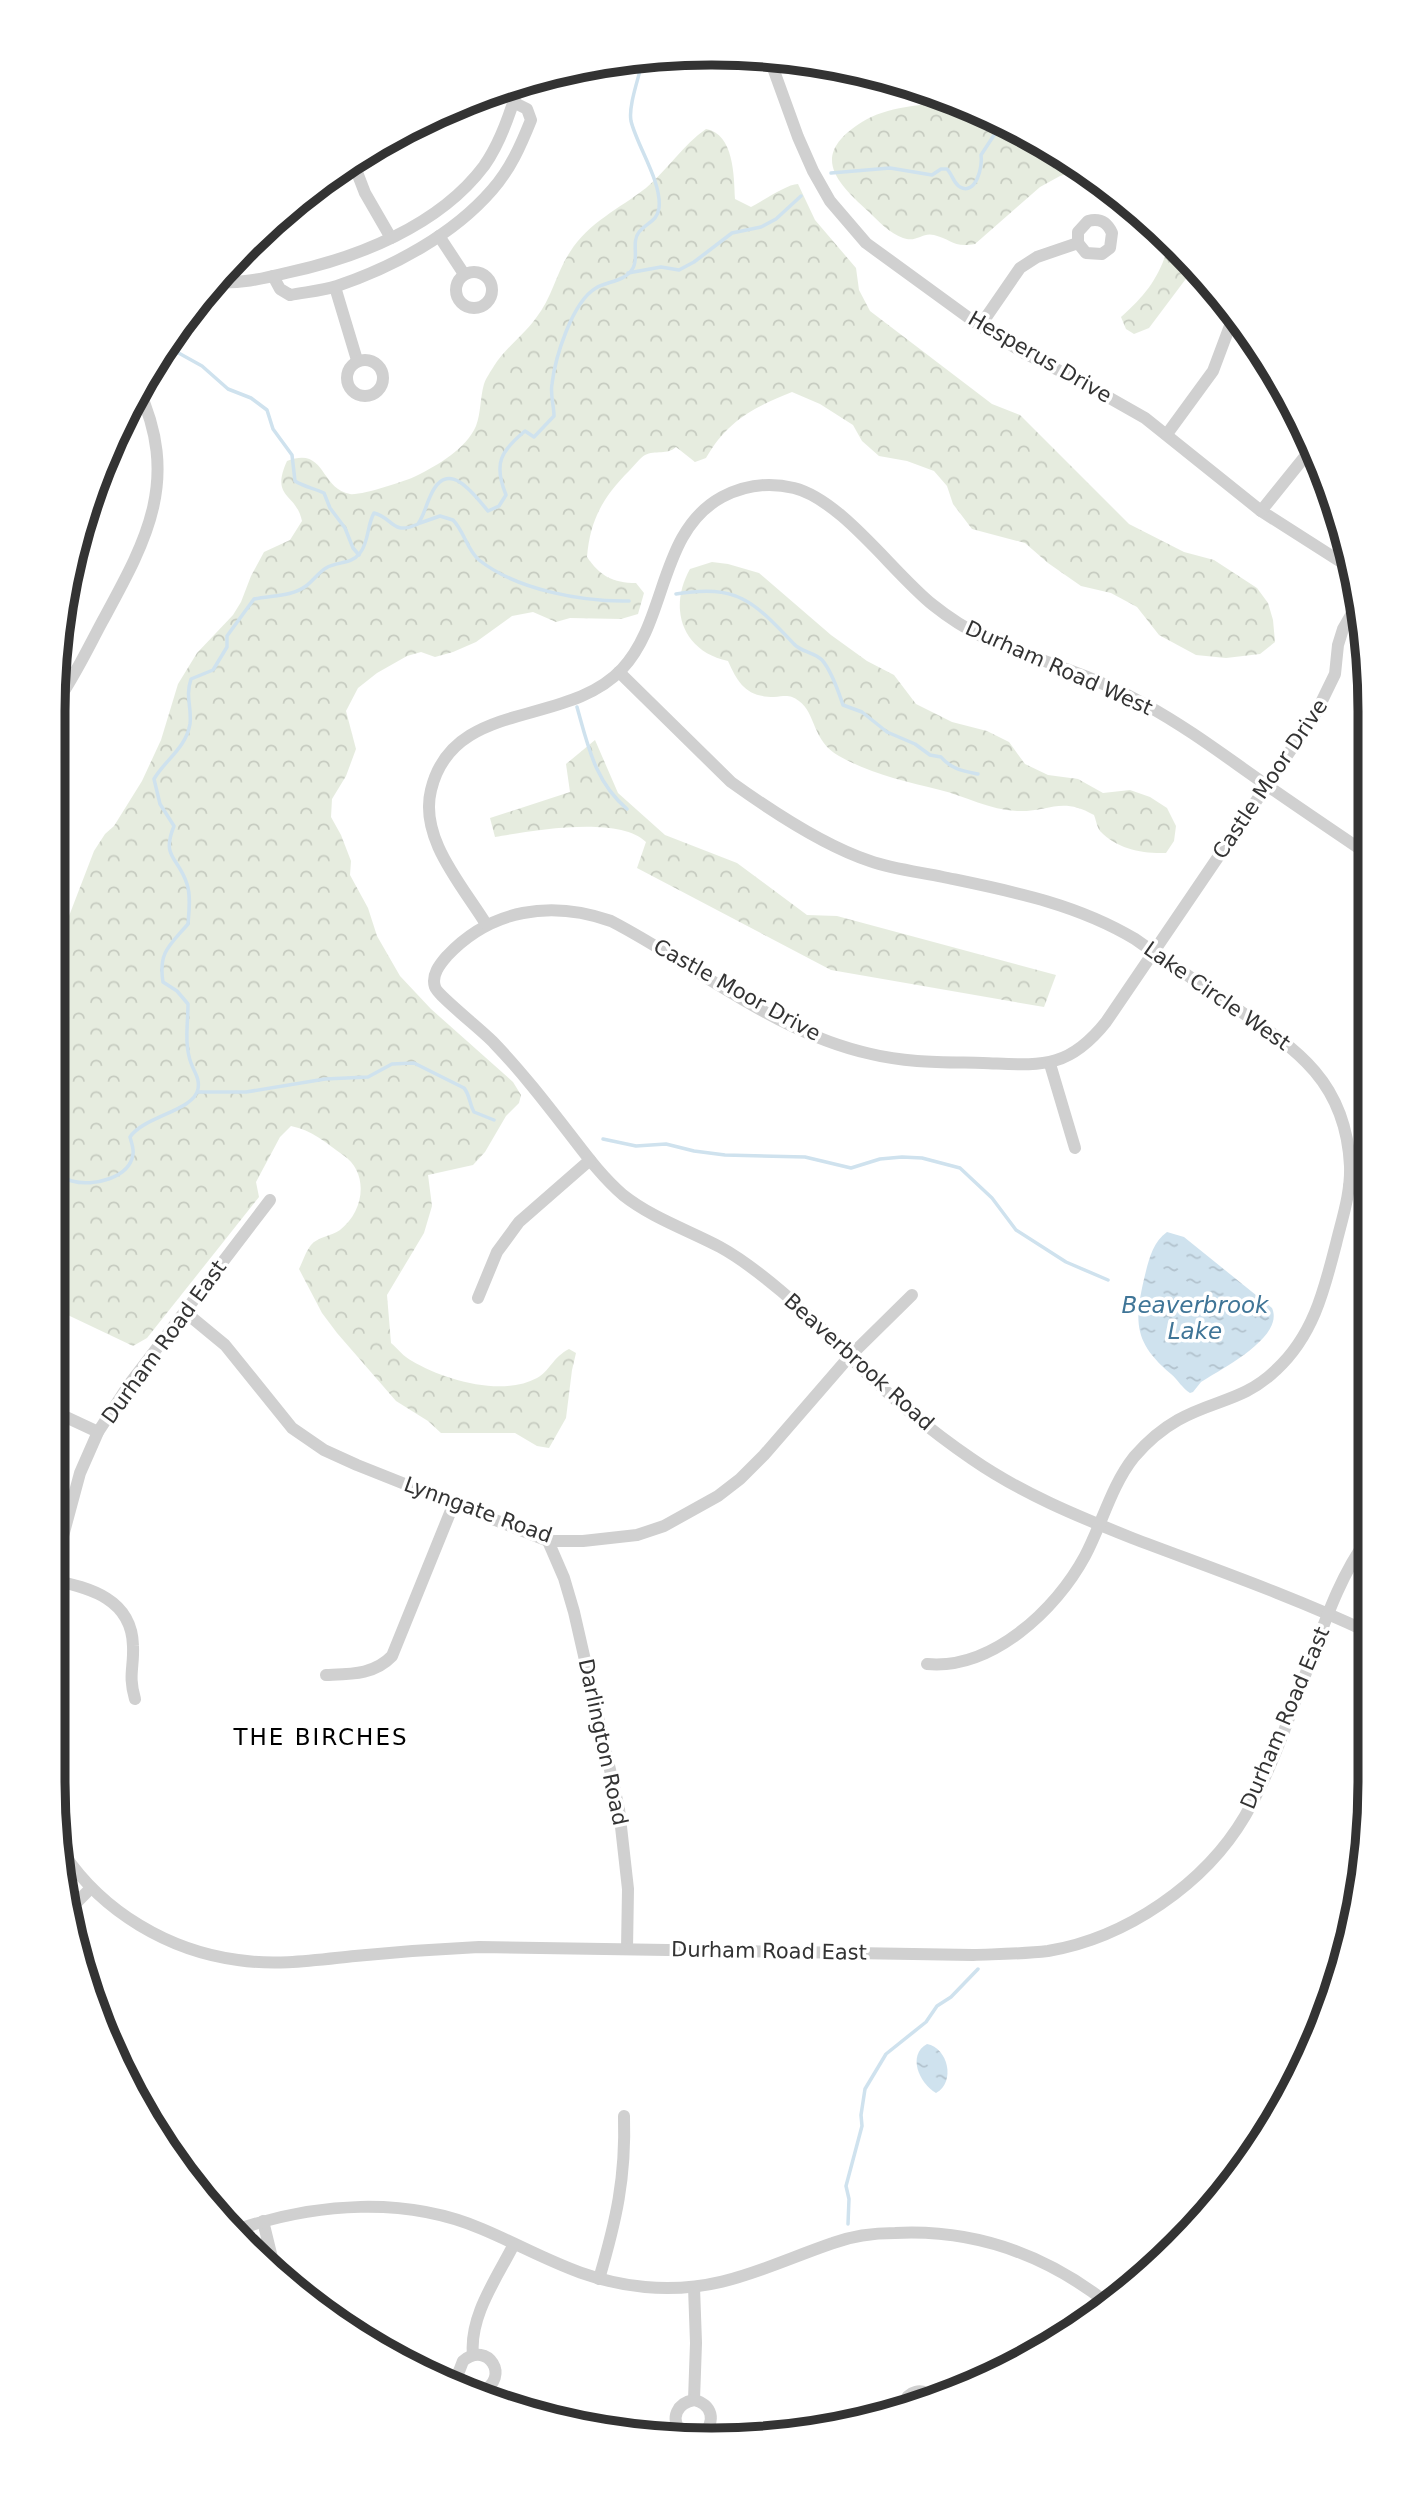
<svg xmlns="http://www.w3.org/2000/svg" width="1423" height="2493" font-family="'DejaVu Sans',sans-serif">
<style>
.forest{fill:url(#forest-crowns)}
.water{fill:url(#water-ripples)}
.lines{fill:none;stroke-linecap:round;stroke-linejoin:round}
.stream{stroke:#cfe2ee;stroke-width:3.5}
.street{stroke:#d0d0d0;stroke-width:12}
.labels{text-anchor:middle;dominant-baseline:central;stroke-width:7;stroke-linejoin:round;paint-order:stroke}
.street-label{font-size:21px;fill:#333;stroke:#fff}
.water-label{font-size:23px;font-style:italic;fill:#3f7597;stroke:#fff}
.neighbourhood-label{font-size:23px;letter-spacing:2px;fill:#000;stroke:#fff}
.rim{fill:none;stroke:#333;stroke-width:9}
</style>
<defs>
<pattern id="forest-crowns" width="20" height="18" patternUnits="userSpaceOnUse" patternTransform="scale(1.75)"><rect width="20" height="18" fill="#e6ecdf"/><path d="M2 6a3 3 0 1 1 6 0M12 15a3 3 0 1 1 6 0" fill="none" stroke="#c6cbc0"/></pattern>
<pattern id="water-ripples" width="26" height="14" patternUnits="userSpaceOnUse" patternTransform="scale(1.75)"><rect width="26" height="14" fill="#cfe2ee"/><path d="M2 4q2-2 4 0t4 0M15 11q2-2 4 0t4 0" fill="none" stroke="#b2c2cd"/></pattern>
</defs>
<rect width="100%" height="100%" fill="#fff"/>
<g class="forest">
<path d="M950,100L1041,141L1079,170L1060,176L1040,187L975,244C953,248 951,239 934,235C922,232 917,243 903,238C891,234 878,221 869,212C833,180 811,154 862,122C887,106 922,106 950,100Z"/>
<path d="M706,129C734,134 734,176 735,199L751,207C763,201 787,184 798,184L815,220L856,268L859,290L870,311L992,404L1020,415L1129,524L1184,552L1214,560L1257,588L1268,603L1273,620L1275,642L1260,654L1226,658L1196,655L1159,635L1137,607L1111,593L1081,586L1048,563L1025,543L972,529L953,504L947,486L934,471L907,461L879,456L862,441L853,425L820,404L792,392C754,407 727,421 706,458L695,462L676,447C668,455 655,450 645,455C640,458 634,466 629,471C603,497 590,520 587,557C600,576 613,583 636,583L644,593L638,614L621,619L570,618L556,622L533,612L512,616L476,642L453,652L435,657L421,652L407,656L377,673L358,688L346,711L356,749L346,776L332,799L331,817L341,835L351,861L350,875L368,908L377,936L400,976L431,1009L513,1082L521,1095L519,1103L506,1116L485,1152L473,1165L428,1175L432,1206L424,1233L387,1295L391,1343C398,1349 404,1357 412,1361C444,1380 502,1397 537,1378C549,1372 553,1357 569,1349L576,1353L572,1370L566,1418L549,1448L537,1446L515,1433H441L428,1421L396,1401L337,1333L322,1313L299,1269C303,1261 306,1251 311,1245C317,1237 332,1236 340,1230C365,1211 369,1172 343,1155C326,1143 312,1130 291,1126L280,1137L256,1182L259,1197L147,1338L133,1346L53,1308L54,942L69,916L94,851L105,834L114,826L142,781L161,740L178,684L197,653L233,615L241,602L251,576L264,552L290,540L302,521C296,492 270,499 287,461C326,446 319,488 350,494C360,496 406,481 416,476C438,465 466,449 476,426C481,413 480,398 484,384C486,378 491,371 494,366C505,348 524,335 536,318C552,298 556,273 570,252C589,222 619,209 646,188C668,169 683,145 706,129Z"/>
<path d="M1170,240L1192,263L1188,276L1149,328L1134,334L1126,329L1121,317C1148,293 1161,275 1170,240Z"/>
<path d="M712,562L728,564L759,573L831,635L867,661L894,675L916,704L952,722L987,731L1009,742L1025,764L1048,775L1078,779L1103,793L1130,790L1150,797L1167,808L1176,826L1174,841L1166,853C1143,854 1117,849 1100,831C1097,827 1096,820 1094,815C1061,796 1050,812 1017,811C990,810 965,796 940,790C904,781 871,774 839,756C812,741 816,713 799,701C790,694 785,696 774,697C746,697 738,683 728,661C682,651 668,608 690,569Z"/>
<path d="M595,740L618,793L665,835L737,863L807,915L837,916L1056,975L1044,1007L831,970L637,868L646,842C618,815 531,831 495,837L490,818L570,792L566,764Z"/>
</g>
<g class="water">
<path d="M1167,1232L1184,1237L1272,1308C1285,1337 1221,1369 1201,1382L1193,1392L1190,1393C1182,1388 1178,1380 1171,1374C1133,1342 1134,1321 1145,1275C1149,1259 1153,1242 1167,1232Z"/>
<path d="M927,2044C948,2048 956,2082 936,2093C919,2083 907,2055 927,2044Z"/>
</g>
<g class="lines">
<g class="stream">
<path d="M831,173L890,168L932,175L941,169H947C952,174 954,184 960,187C976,196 983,166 981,155L1002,123"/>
<polyline points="628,273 661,267 679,270 694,262 732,233 761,227 776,219 801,196"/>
<path d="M166,346L202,366L228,389L251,398L267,410L273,429L292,455L295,481C304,487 314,488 324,493L330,508L345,528L353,548L359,555"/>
<path d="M420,523L440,516L453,520C464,531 467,550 479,560C517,590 583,602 629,601"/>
<path d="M676,594C738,584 753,601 794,644C801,652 814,652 822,660C830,669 839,693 843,705L862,712L887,732L915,744L930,755L941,757C951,769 963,771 978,774"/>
<path d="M577,707C588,746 595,782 627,809"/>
<path d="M198,1092H246L325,1079L368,1077L392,1064L414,1063L464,1088C470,1095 469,1103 474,1112L494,1120"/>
<polyline points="603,1139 636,1146 666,1144 694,1151 725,1155 805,1157 851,1168 880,1159 902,1157 922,1158 960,1168 992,1198 1016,1230 1066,1262 1108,1280"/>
<path d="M53,1169C59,1173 66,1180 72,1181C93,1187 130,1178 133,1154C134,1149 131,1141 130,1137C144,1116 194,1111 198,1089C200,1078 194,1072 191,1063C184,1044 188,1024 188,1004L177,991L163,982C158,952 170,945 188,924C189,911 191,896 187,884C178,856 161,858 174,826L160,804L154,779C165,760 186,748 190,724C192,707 185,697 191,679L213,670L227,647V636L254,599C272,595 291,597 306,586C313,581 319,572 326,568C338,561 351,565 360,553C369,542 367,525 374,513C394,518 391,536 418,524C425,514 427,500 434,489C451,461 476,497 488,511L499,506L506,495C493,463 501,451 525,431L534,437L554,416C554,406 550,394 552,384C555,358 572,302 596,288C607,281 625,282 633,268C639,257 631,242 639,232C647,222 657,222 659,208C662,182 637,146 631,121C628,105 640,75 643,58"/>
<polyline points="848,2224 849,2199 846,2186 862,2126 861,2115 865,2089 886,2054 926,2022 937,2006 951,1997 978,1969"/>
</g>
<g class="street">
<polyline points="769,57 798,137 813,171 830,201 866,243 980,326 1026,354 1078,380 1145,418 1261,511 1352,569"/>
<polyline points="353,162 365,193 391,238"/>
<polyline points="439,236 464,274"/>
<circle cx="474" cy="290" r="18"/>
<path d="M273,276L280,289L290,295C305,292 322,291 337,286C393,267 453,235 492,190C510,170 521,145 531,120L527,109L513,102"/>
<path d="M213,282C238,284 262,279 286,273C357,258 439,226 484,166C501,142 511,112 519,83"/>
<polyline points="335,287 357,360"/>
<path d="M980,326L1020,268L1037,257L1078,243L1086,253L1102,254L1110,248L1112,233C1107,222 1100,218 1088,221L1078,232V243"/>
<circle cx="365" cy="378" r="18"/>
<polyline points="1167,434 1213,371 1234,315"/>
<polyline points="1261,511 1311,449"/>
<path d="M1359,601L1343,629L1338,645L1335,674L1316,713L1106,1022C1067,1071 1039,1065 983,1063C946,1062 907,1063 871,1054C775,1033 696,965 611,921C551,900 491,909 447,956C440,964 431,975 435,987C437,995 484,1032 494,1043C521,1071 545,1102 569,1133C586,1155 602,1177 623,1195C652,1218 688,1230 720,1247C742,1259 762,1275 781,1291C806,1312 828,1335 851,1358C888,1395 928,1429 972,1459C1021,1493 1077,1516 1132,1538C1211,1568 1292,1596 1368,1632"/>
<path d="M619,672L731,782C770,810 824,846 870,861C893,869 919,872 943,877C1010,891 1075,903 1135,939C1166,961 1199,983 1231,1005C1295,1048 1346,1080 1350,1166C1351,1193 1342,1219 1336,1244C1324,1291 1313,1336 1276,1370C1244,1401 1213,1400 1178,1420C1162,1429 1146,1443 1134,1457C1111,1486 1102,1524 1085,1556C1056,1610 992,1670 927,1664"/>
<path d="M54,706C73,680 87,650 102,622C146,541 181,481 138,388"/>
<path d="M486,924C462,885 419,838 431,790C453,698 567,728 622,669C668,620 658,532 722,497C745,485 770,482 794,488C842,500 893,573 933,605C979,642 1014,649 1066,669C1094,679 1121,691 1146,705C1188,728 1226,757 1265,784C1298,807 1332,830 1366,853"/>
<polyline points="1050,1064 1075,1148"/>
<polyline points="1349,1186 1367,1188"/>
<polyline points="478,1298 497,1252 519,1222 590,1160"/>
<polyline points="185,1312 225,1345 292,1428 324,1450 357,1465 548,1541 583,1541 637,1535 664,1526 718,1496 740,1479 764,1455 849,1357 912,1295"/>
<polyline points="53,1411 98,1432"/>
<polyline points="548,1541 564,1578 574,1612 619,1809 628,1889 627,1949"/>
<polyline points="53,1573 80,1473 98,1432 128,1386 270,1200"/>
<path d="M53,1580C90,1588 132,1599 133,1646C134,1668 128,1675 135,1699"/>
<path d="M326,1675C350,1674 374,1675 392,1656L454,1503"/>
<path d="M64,1854C103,1912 169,1951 238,1960C277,1966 316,1960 355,1956C396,1952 437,1949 479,1947L973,1955C998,1954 1023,1954 1048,1951C1126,1938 1205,1884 1245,1816C1270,1773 1286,1725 1304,1678C1322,1631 1337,1580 1368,1538"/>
<polyline points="73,1906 91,1888"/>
<polyline points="263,2221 273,2262"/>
<path d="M239,2229C316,2203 405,2196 482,2229C539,2253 580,2281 645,2287C719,2294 766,2266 833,2243C852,2236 874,2233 895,2233C973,2229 1044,2254 1106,2302"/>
<path d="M599,2279C616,2221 626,2178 624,2116"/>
<polyline points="694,2287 696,2343 694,2400"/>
<path d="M473,2355C469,2316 497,2278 514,2244"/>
<path d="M460,2381L458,2374L463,2361C488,2340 511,2378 482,2391"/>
<path d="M903,2405C908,2390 922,2387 933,2398"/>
<path d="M681,2432C670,2418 677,2403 694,2400C712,2404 717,2422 702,2434"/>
</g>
</g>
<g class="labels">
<g class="street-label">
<text transform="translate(1040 357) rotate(30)">Hesperus Drive</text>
<text transform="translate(1059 668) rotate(24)">Durham Road West</text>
<text transform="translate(1270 779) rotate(-56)">Castle Moor Drive</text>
<text transform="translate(737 990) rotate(29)">Castle Moor Drive</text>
<text transform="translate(1217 996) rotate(35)">Lake Circle West</text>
<text transform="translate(164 1342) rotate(-54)">Durham Road East</text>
<text transform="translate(859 1362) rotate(42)">Beaverbrook Road</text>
<text transform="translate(478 1510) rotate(20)">Lynngate Road</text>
<text transform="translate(1285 1718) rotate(-67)">Durham Road East</text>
<text transform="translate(603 1742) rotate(78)">Darlington Road</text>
<text transform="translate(769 1951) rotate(1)">Durham Road East</text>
</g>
<g class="water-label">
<text x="1195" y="1305">Beaverbrook<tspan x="1195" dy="26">Lake</tspan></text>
</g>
<g class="neighbourhood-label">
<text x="321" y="1737">THE BIRCHES</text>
</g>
</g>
<path d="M0 0H1423V2493H0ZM711 65H712A646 646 0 0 1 1358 711V1782A646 646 0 0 1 712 2428H711A646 646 0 0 1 65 1782V711A646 646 0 0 1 711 65Z" fill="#fff" fill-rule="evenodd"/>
<path class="rim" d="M711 65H712A646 646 0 0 1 1358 711V1782A646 646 0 0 1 712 2428H711A646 646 0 0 1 65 1782V711A646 646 0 0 1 711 65Z"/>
</svg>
